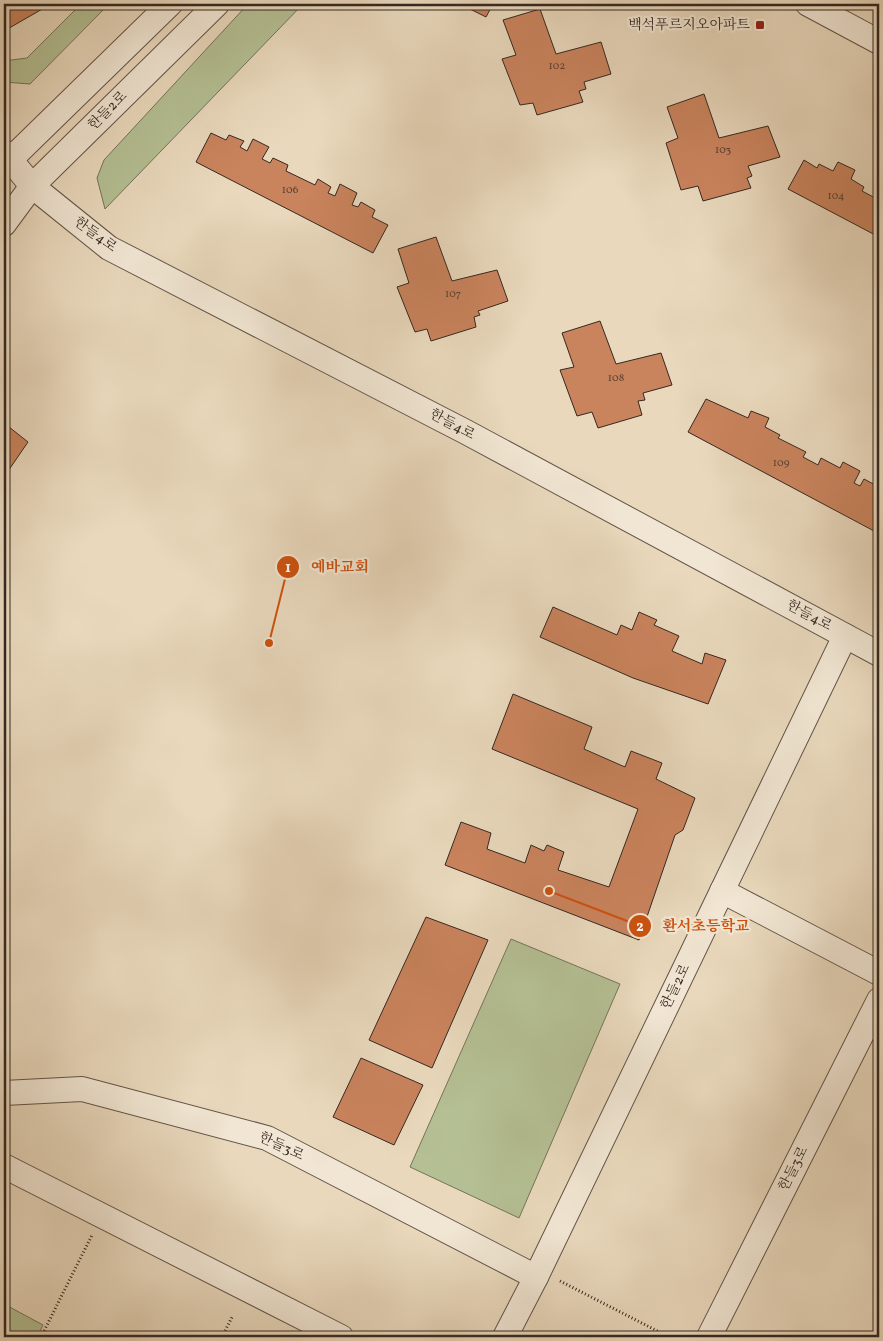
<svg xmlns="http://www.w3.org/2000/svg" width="883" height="1341" font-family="Vollkorn,'Noto Serif KR',serif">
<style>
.green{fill:#b4bf93;stroke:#74745a}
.building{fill:#c9835d;stroke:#352822}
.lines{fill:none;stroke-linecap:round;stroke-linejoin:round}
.minor-casing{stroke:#625448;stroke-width:26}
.path{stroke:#352822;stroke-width:3;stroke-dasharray:1 2.5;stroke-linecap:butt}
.minor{stroke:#f1e6d3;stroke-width:24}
.poi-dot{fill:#8f2418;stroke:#f1e6d3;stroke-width:2}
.labels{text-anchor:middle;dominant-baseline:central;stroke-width:4.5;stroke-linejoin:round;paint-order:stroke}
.number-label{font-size:11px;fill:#5a3f31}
.poi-label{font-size:14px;fill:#352822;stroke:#f1e6d3;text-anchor:end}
.street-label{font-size:14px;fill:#352822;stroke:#f1e6d3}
.leader{fill:none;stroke:#cd520f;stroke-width:2}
.callout-dot{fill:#cd520f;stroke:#f1e6d3;stroke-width:2}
.mark-label{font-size:15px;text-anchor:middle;font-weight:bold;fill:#fff}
.callout-label{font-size:15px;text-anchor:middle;font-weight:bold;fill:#cd520f;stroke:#f1e6d3;stroke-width:4.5;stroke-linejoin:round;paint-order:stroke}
</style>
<rect width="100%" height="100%" fill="#e9d8bc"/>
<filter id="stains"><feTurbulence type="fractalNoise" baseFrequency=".004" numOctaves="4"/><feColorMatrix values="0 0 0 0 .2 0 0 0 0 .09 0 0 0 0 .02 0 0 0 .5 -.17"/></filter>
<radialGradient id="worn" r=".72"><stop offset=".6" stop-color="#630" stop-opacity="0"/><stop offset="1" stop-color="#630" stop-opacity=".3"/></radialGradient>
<g class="green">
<polygon points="81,4 109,4 30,84 4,82 4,61 27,58"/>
<polygon points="248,4 303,4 105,209 97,178 104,160"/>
<polygon points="511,939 620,984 519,1218 410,1167"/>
<polygon points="4,1304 43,1325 37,1337 4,1337"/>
</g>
<g class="building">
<polygon points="4,4 51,4 4,31"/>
<polygon points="460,4 493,4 486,17"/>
<polygon points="540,9 556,54 601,42 611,74 584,82 586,89 579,91 583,102 537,115 533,103 520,105 502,59 516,55 503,20"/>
<polygon points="704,94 719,138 768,126 780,157 748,166 752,176 747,178 751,188 703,201 698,186 681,190 666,143 678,138 667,107"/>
<polygon points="211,133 226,140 229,135 244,141 240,147 247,151 253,139 269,147 262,159 270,163 273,158 288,165 286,171 315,185 318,179 331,187 328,193 335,196 340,184 357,193 352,205 358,207 361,202 375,210 372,217 388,225 373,253 196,162"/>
<polygon points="804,160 817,168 819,164 833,171 838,162 855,170 851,179 864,187 862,191 879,200 879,237 788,189"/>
<polygon points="436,237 452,281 497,270 508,301 478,311 480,315 474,317 476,327 431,341 427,329 415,332 397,287 409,283 398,249"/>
<polygon points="600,321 616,364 661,353 672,385 643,393 645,400 638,401 642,415 598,428 592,412 577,416 560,370 574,367 562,333"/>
<polygon points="706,399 748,418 751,411 769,418 765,427 780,435 778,438 806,452 803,457 818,465 821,458 840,468 843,462 860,471 854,483 860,486 864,479 879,487 876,493 879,495 879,521 874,531 688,432"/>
<polygon points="4,423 28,442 4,477"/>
<polygon points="553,607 617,635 621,625 632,630 639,612 657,620 654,625 679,636 672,651 702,664 705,653 726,660 708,704 633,678 540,637"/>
<polygon points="513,694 592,727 584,749 625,767 631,751 662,763 656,779 695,798 683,830 675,835 639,940 445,865 461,822 491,833 487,849 525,863 531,845 544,851 547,845 564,852 558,870 609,887 638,809 492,749"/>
<polygon points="426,917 488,940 432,1068 369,1040"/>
<polygon points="361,1058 423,1085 394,1145 333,1117"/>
</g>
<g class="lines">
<defs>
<g id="minor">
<polyline points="808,4 879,42"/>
<polyline points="4,152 32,186 109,248 466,432 879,654"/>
<polyline points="4,168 11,159 170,4"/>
<polyline points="4,224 32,186 217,4"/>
<polyline points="722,891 879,973"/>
<polyline points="4,1093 82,1089 267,1138 536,1277"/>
<polyline points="4,1166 341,1337"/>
<polyline points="505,1337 536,1277 845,636"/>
<polyline points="709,1337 879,1000"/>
</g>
</defs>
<use href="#minor" class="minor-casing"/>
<g class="path">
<polyline points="560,1281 669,1337"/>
<polyline points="41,1337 92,1235"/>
<polyline points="222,1337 232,1317"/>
</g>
<use href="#minor" class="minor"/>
</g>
<rect class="poi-dot" x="755" y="20" width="10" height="10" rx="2.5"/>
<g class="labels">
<g class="number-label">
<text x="557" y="66">102</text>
<text x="723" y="150">103</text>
<text x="290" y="190">106</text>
<text x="836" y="196">104</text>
<text x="453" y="294">107</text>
<text x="616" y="378">108</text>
<text x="781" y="463">109</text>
</g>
<g class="poi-label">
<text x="750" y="25">백석푸르지오아파트</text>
</g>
<g class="street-label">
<text transform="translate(108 111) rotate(-45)">한들2로</text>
<text transform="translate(95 235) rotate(36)">한들4로</text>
<text transform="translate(452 425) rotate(28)">한들4로</text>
<text transform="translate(809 616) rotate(28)">한들4로</text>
<text transform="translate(676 987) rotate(-64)">한들2로</text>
<text transform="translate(281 1147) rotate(25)">한들3로</text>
<text transform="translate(794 1169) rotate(-63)">한들3로</text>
</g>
</g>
<path class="leader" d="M269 643L288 567M549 891L640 926"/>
<g class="callout-dot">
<circle cx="269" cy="643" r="5"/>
<circle cx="549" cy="891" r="5"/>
<circle cx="288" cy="567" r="12"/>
<circle cx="640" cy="926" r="12"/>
</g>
<g class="mark-label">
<text x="288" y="572">1</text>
<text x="640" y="931">2</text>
</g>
<g class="callout-label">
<text x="340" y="572">예바교회</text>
<text x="706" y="931">환서초등학교</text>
</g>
<rect width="883" height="1341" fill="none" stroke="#e9d8bc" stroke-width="20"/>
<rect x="5" y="5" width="873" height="1331" fill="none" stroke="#352822" stroke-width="2.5"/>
<rect x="10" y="10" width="863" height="1321" fill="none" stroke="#352822"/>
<rect width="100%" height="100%" filter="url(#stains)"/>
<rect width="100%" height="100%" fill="url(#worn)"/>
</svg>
